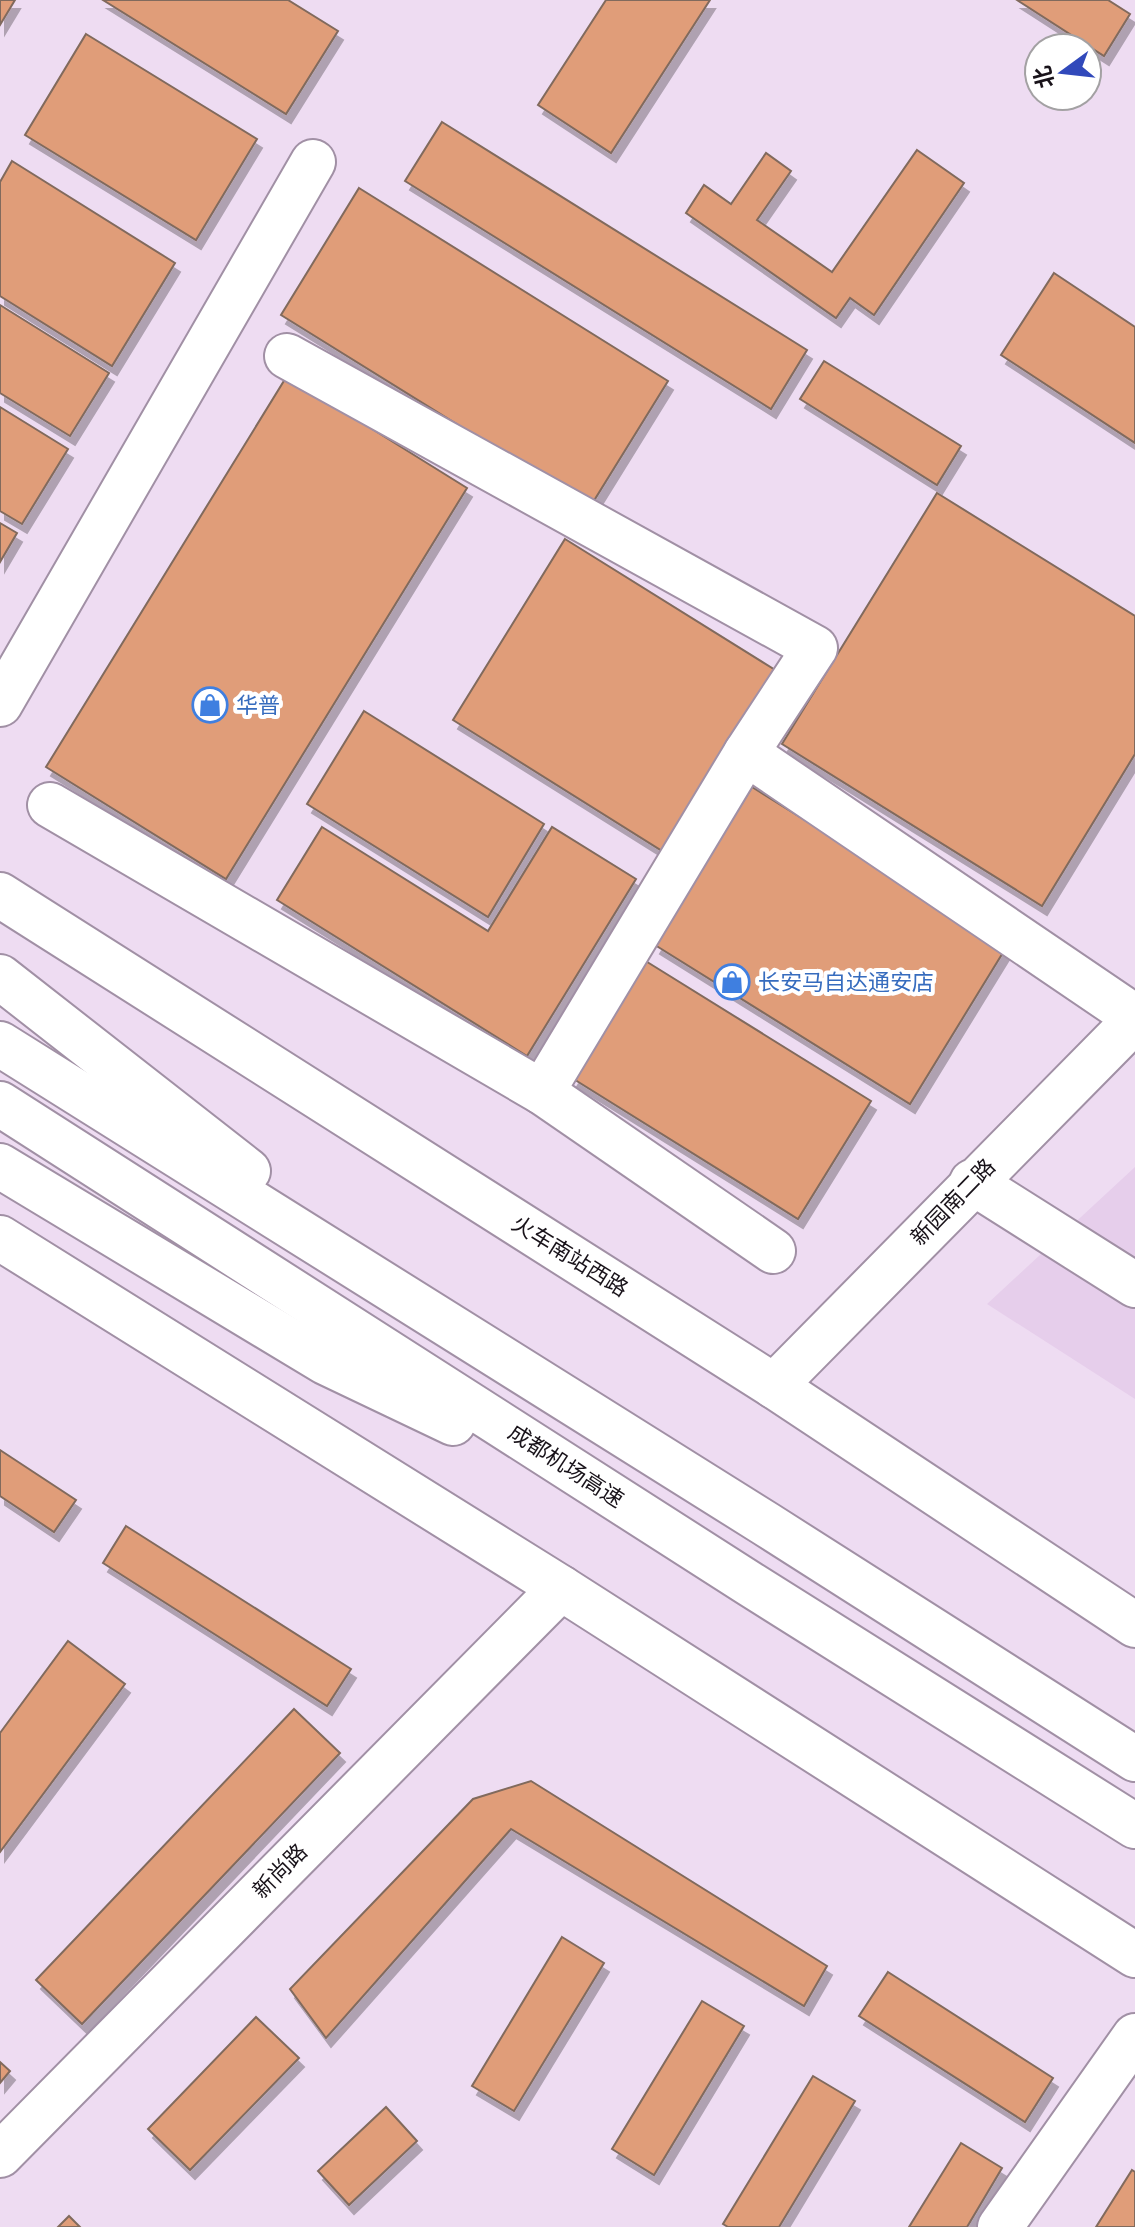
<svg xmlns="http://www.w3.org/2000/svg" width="1135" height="2227" font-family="'Fira Sans Condensed','Noto Sans SC',sans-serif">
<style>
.built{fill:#e6ceeb}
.building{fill:#e09d79;stroke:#816a5d;stroke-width:2;filter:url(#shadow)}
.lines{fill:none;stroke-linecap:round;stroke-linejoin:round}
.minor-casing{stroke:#a190a5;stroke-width:48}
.major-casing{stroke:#a190a5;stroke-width:48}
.highway-casing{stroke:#a190a5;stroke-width:48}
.minor{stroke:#fff;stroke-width:44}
.major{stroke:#fff;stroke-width:44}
.highway{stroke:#fff;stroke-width:44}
.labels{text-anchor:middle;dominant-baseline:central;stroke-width:8;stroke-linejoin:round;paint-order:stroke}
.shop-label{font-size:22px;fill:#366cbe;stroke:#fff;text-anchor:start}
.street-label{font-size:22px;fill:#19131a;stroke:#fff}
</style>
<defs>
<filter id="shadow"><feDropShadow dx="5" dy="9" stdDeviation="0" flood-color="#0004"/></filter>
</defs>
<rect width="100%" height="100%" fill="#eedcf2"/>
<polygon class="built" points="1135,1167 1135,1399 987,1304"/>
<g class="building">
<polygon points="0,0 15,0 0,25"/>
<polygon points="103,0 288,0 338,31 286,114"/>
<polygon points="606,0 710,0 611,153 538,105"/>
<polygon points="1017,0 1108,0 1130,14 1104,56"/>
<polygon points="86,34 257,139 196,240 25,135"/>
<polygon points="442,122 807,350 771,409 405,181"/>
<polygon points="917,150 964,183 874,315 850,298 836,318 686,213 704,185 731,204 766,153 791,171 757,220 832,272"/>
<polygon points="12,161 175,263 112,366 0,296 0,182"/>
<polygon points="359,188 668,381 590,507 281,315"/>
<polygon points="1054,273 1135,327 1135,443 1001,355"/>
<polygon points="0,305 109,373 70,436 0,393"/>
<polygon points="824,361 961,446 937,485 800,399"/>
<polygon points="287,376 467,488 226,879 46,767"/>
<polygon points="0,407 68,449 22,524 0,511"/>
<polygon points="937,493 1135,616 1135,754 1042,906 782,744"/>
<polygon points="0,523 17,533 0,562"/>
<polygon points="565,539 780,673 667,854 453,720"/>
<polygon points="364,711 544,824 488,917 307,804"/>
<polygon points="752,787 1007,946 910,1104 655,945"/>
<polygon points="322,827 488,931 552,827 636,879 527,1056 277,900"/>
<polygon points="644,960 871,1101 798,1219 572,1078"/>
<polygon points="0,1450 76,1500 54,1532 0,1496"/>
<polygon points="126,1526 351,1669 327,1706 103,1563"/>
<polygon points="68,1641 125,1684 0,1852 0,1733"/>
<polygon points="294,1709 340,1753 82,2024 36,1980"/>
<polygon points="531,1781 827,1966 804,2006 511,1829 326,2038 290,1989 473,1799"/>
<polygon points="562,1937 604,1963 514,2111 472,2086"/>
<polygon points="888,1972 1053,2078 1025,2122 859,2016"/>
<polygon points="702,2001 744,2026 654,2175 612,2149"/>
<polygon points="256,2017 299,2058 190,2170 148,2129"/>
<polygon points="0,2062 10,2071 0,2083"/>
<polygon points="813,2076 855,2101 779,2227 728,2227 723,2224"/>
<polygon points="386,2107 417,2141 349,2205 318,2171"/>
<polygon points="961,2143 1002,2168 967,2227 909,2227"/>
<polygon points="1132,2170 1135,2172 1135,2227 1096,2227"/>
<polygon points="69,2216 80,2227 58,2227"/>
</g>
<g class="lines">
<defs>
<g id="minor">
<polyline points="287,356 815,648 746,753"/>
<polyline points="0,704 313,162"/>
<polyline points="50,805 542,1092 746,753 1135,1017"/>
<polyline points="542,1092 773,1251"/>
<polyline points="972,1182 1135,1285"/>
<polyline points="774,1386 1135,1020"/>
<polyline points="0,2155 561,1588"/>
<polyline points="1000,2227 1135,2036"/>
</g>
<g id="major">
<polyline points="0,895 774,1386 1135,1625"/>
<polyline points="0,1238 561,1588 1135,1955"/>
</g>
<g id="highway">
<polyline points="0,977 248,1171"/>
<polyline points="0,1044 766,1524 1135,1759"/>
<polyline points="0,1104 750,1584 1135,1826"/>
<polyline points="0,1166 325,1362 453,1423"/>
</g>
</defs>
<use href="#minor" class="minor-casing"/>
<use href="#major" class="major-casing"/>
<use href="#highway" class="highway-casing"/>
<use href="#minor" class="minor"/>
<use href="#major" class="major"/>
<use href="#highway" class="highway"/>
</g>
<defs>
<symbol id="shop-ring" viewBox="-11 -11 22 22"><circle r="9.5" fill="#fff" stroke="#3f7fe0" stroke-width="1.5"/><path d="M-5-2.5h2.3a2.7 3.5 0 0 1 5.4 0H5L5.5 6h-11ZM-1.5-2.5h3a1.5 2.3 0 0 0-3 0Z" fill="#3f7fe0"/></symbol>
</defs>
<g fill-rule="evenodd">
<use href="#shop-ring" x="190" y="685" width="40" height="40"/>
<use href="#shop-ring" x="712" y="962" width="40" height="40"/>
</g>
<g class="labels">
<g class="shop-label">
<text x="236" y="705">华普</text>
<text x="758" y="982">长安马自达通安店</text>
</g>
<g class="street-label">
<text transform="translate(953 1202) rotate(-46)">新园南二路</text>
<text transform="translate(570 1256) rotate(32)">火车南站西路</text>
<text transform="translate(566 1466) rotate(33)">成都机场高速</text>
<text transform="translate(280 1871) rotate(-45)">新尚路</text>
</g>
</g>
<g transform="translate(1063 72) rotate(255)"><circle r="38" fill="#ffffff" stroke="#a3a1a3" stroke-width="2"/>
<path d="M0-6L14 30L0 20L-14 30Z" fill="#3149bb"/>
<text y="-12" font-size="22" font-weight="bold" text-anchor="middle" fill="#19131a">北</text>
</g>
</svg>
